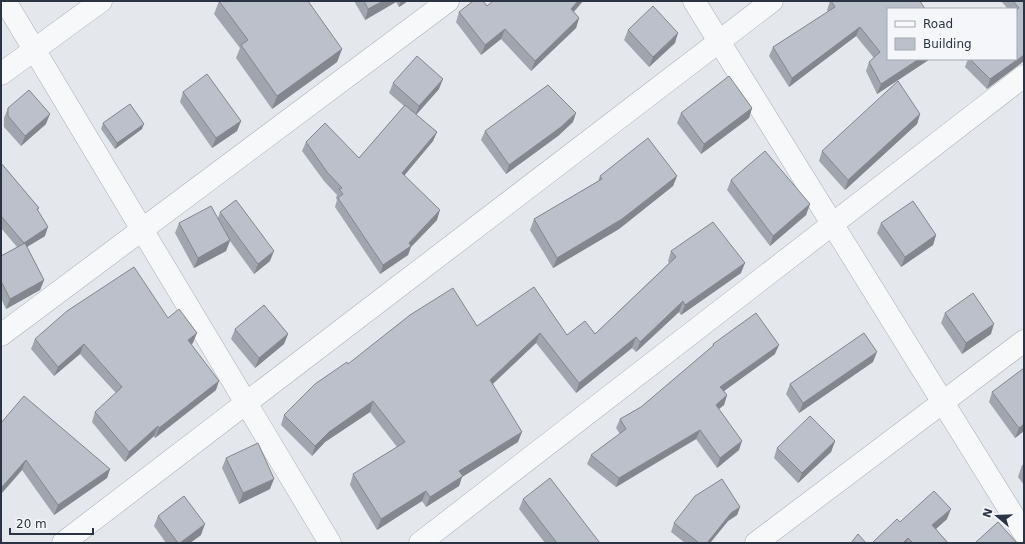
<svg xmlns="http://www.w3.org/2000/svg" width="1025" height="544" font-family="'DejaVu Sans',sans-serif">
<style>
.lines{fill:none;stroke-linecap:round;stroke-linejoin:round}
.minor-casing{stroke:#a9aeb7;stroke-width:23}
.minor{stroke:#f7f8fa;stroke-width:22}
.wall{fill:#a1a5ae}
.shaded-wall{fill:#83868d}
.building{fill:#bbc0ca;stroke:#83868d}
</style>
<rect width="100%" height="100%" fill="#e4e7ec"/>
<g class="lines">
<defs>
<g id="minor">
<polyline points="5,1 330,543"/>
<polyline points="694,1 1024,533"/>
<polyline points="1,74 101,1"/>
<polyline points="1,335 448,1"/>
<polyline points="63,543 772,1"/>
<polyline points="420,543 1024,76"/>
<polyline points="756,543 1024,341"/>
</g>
</defs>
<use href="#minor" class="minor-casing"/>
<use href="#minor" class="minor"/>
</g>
<g class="wall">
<polygon points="219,1 342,49 337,62 272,109 236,58 240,48 214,14"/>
<polygon points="354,1 408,1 399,7 396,2 365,20"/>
<polygon points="583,1 574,12 579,18 576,28 531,71 501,39 481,55 456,22 459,12 487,6"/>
<polygon points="830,1 920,1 888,59 930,59 877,94 866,71 869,62 874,58 856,36 789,87 769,56 773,47 828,12 827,10"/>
<polygon points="1001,1 1024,1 1024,61 1020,64 987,89 965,67 968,59 1016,59 1016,9 1008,9"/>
<polygon points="628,30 675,43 649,67 624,40"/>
<polygon points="393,83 439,89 416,115 437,132 433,141 404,175 437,220 411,247 408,255 380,274 335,207 337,200 336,198 337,195 324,181 302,151 306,142 359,158 404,106 389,93"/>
<polygon points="183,92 241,121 237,131 212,148 180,102"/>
<polygon points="8,108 46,124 21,146 4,127 4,118"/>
<polygon points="752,108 749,118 701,154 677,123 681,113"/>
<polygon points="920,114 917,124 845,190 819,161 822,151"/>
<polygon points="573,122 558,136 506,174 481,140 485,131"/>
<polygon points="103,123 142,129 115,149 101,129"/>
<polygon points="1,163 39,208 38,210 45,236 27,247 44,280 40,290 6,309 1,298 1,256 17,247 1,228"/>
<polygon points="600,176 677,176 673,186 619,229 553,268 530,230 534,219 598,181"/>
<polygon points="731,180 810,204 806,215 770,246 727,190"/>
<polygon points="220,212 270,261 254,274 230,241 226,251 194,268 175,233 179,223 218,218"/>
<polygon points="881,223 936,235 933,245 901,267 877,233"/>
<polygon points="671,251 741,273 681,315 679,312 636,352 632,348 576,393 536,343 493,384 518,442 462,477 459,486 426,507 422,501 377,530 350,485 353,474 397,447 370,412 325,442 312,456 281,425 284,415 348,364 477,326 567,335 595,334 669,263 668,261"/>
<polygon points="945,313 991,334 962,354 941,323"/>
<polygon points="168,318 193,343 191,344 216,390 155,438 154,436 125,462 92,422 95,412 116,393 80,354 54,376 31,349 35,339"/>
<polygon points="235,329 288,334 284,344 255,368 231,339"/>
<polygon points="713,344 775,354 724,391 727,395 724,405 719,409 739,450 717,468 696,439 616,487 587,464 591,455 620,434 616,428 620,419 641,407 712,347"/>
<polygon points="873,362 799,413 786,394 790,384"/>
<polygon points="992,392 1024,431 1015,438 989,402"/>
<polygon points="1,423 110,469 107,478 54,515 22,470 1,494"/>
<polygon points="835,441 831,452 798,483 774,458 777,448"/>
<polygon points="226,458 270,489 239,504 222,468"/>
<polygon points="1024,464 1024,485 1018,477 1022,465"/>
<polygon points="523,499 600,543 545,543 519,509"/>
<polygon points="740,507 737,515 728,521 710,543 685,543 671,532 674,523"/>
<polygon points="158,516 201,535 190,543 166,543 154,526"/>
<polygon points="947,519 936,529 948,543 872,543 900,522"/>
</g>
<g class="shaded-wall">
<polygon points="383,1 396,1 396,2 365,20 368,9"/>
<polygon points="401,1 408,1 399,7"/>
<polygon points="578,1 583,1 567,19 571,9"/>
<polygon points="579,18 576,28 531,71 535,61"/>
<polygon points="860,27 856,36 789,87 792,78"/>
<polygon points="505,29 501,39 481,55 485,45"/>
<polygon points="678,33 675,43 649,67 653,57"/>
<polygon points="342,49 337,62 272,109 277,96"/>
<polygon points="1024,55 1024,61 1020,64 987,89 990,79"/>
<polygon points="919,59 930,59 877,94 881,84"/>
<polygon points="443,79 439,89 415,116 419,106"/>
<polygon points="752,108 749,118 701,154 704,144"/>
<polygon points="576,113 573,122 558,136 506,174 509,165"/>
<polygon points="50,114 46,124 21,146 25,136"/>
<polygon points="920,114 917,124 845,190 848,180"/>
<polygon points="241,121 237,131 212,148 216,138"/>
<polygon points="144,124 142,129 115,149 117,143"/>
<polygon points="437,132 433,141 399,182 402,173"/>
<polygon points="677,176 673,186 619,229 553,268 557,258"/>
<polygon points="810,204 806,215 770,246 773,236"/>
<polygon points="440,210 437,220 411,247 408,255 380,274 383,265 409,243"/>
<polygon points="48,227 45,236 20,251 24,243"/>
<polygon points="936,235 933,245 901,267 905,257"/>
<polygon points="230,240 226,251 194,268 198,258"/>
<polygon points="274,251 270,261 254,274 258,264"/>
<polygon points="745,263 741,273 681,315 685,305"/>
<polygon points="44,280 40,290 6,309 10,299"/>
<polygon points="683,301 679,312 636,352 640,342"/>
<polygon points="994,324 991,334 962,354 966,343"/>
<polygon points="197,333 193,343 184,349 188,340"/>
<polygon points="540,333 536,343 486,390 490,380"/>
<polygon points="288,334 284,344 255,368 259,358"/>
<polygon points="636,337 632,348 576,393 579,383"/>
<polygon points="84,344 80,354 54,376 58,367"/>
<polygon points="779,345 775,354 717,396 720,387"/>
<polygon points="877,352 873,362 799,413 803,403"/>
<polygon points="219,381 216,390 155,438 159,428"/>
<polygon points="727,395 724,405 712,414 716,405"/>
<polygon points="373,401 370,412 325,442 312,456 315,446 329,432"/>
<polygon points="1024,424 1024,431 1015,438 1019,428"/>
<polygon points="158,426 154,436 125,462 129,452"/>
<polygon points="700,430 696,439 616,487 619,478"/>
<polygon points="522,432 518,442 462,477 459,486 426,507 430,497 459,471"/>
<polygon points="742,441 739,450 717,468 720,458"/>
<polygon points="835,441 831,452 798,483 802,473"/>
<polygon points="26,460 22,470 1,494 1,488"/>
<polygon points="110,469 107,478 54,515 58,505"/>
<polygon points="274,479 270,489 239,504 243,493"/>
<polygon points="426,491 422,501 377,530 381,519"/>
<polygon points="740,507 737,515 728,521 710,543 707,543 731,513"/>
<polygon points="951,509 947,519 929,535 932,525"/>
<polygon points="205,524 201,535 190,543 180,543"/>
<polygon points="908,538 906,543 903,543"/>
</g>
<g class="building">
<polygon points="219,1 308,1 342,49 277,96 241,45 248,40"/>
<polygon points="364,1 383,1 368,9"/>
<polygon points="473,1 483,1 487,6 493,1 578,1 571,9 579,18 535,61 505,29 485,45 459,12"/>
<polygon points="831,1 920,1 925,9 888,9 888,59 919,59 881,84 869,62 880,52 860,27 792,78 773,47 835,7"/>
<polygon points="1013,1 1024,1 1024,55 990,79 970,59 1016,59 1016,11 1019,8"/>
<polygon points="653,6 678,33 653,57 628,30"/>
<polygon points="417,56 443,79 419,106 393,83"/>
<polygon points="207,74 241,121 216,138 183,92"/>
<polygon points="729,76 752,108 704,144 681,113"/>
<polygon points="898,81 920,114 848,180 822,151"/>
<polygon points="548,85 576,113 561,127 509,165 485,131"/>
<polygon points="29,90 50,114 25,136 8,116 8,108"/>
<polygon points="130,104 144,124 117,143 103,123"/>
<polygon points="405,105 437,132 402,173 440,210 409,243 411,246 383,265 338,198 343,194 339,189 342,188 327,172 306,142 325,123 359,158"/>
<polygon points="648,138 677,176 622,219 557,258 534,219 602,179 600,176"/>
<polygon points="765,151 810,204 773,236 731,180"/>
<polygon points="1,163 39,208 37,209 48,227 24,243 1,216"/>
<polygon points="236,200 274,251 258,264 220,212"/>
<polygon points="913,201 936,235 905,257 881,223"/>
<polygon points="211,206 230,240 198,258 179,223"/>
<polygon points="713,222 745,263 685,305 683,301 640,342 636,337 579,383 540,333 490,380 522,432 459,471 463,476 430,497 426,491 381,519 353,474 405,442 373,401 329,432 315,446 284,415 315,384 347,362 348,364 410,315 453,288 477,326 534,287 567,335 585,321 595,334 676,257 671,251"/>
<polygon points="25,243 44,280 10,299 1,281 1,256"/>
<polygon points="134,267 168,318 179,309 197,333 188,340 219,381 159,428 158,426 129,452 95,412 122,387 84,344 58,367 35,339 67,311"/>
<polygon points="973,293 994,324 966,343 945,313"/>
<polygon points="264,305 288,334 259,358 235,329"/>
<polygon points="756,313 779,345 720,387 727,395 716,405 742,441 720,458 700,430 619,478 591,455 626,429 620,419 641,407 714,345 713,344"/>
<polygon points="864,333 877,352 803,403 790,384"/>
<polygon points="1024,368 1024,424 1019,428 992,392"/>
<polygon points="24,396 110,469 58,505 26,460 1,488 1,423"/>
<polygon points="810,416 835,441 802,473 777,448"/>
<polygon points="258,443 274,479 243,493 226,458"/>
<polygon points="550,478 600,543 557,543 523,499"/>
<polygon points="722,479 740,507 731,513 707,543 699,543 674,523 695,496"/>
<polygon points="934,491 951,509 932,525 948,543 913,543 908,538 903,543 872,543 897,519 900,522"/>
<polygon points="184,496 205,524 180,543 178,543 158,516"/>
<polygon points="998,522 1017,543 975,543"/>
<polygon points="858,534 866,543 851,543"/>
</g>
<rect width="1025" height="544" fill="none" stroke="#2b3445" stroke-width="4"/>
<rect x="887" y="8" width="130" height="52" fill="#f4f6f9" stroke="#a4a8b1"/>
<rect x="895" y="21" width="20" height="6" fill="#f7f8fa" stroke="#a4a8b1"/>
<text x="923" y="28" font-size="12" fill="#2b3445">Road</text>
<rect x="895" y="38" width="20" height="12" fill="#bbc0ca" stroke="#a4a8b1"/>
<text x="923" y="48" font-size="12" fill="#2b3445">Building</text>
<g transform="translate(997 516) rotate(289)" stroke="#f4f6f9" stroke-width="3" paint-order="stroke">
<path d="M0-3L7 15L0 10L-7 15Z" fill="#2b3445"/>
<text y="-6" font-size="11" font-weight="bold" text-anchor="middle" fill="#2b3445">N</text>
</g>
<path d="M10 528v6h83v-6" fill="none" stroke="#2b3445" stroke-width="2"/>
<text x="16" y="528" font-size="12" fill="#2b3445" stroke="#f4f6f9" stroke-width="3" paint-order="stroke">20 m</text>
</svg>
